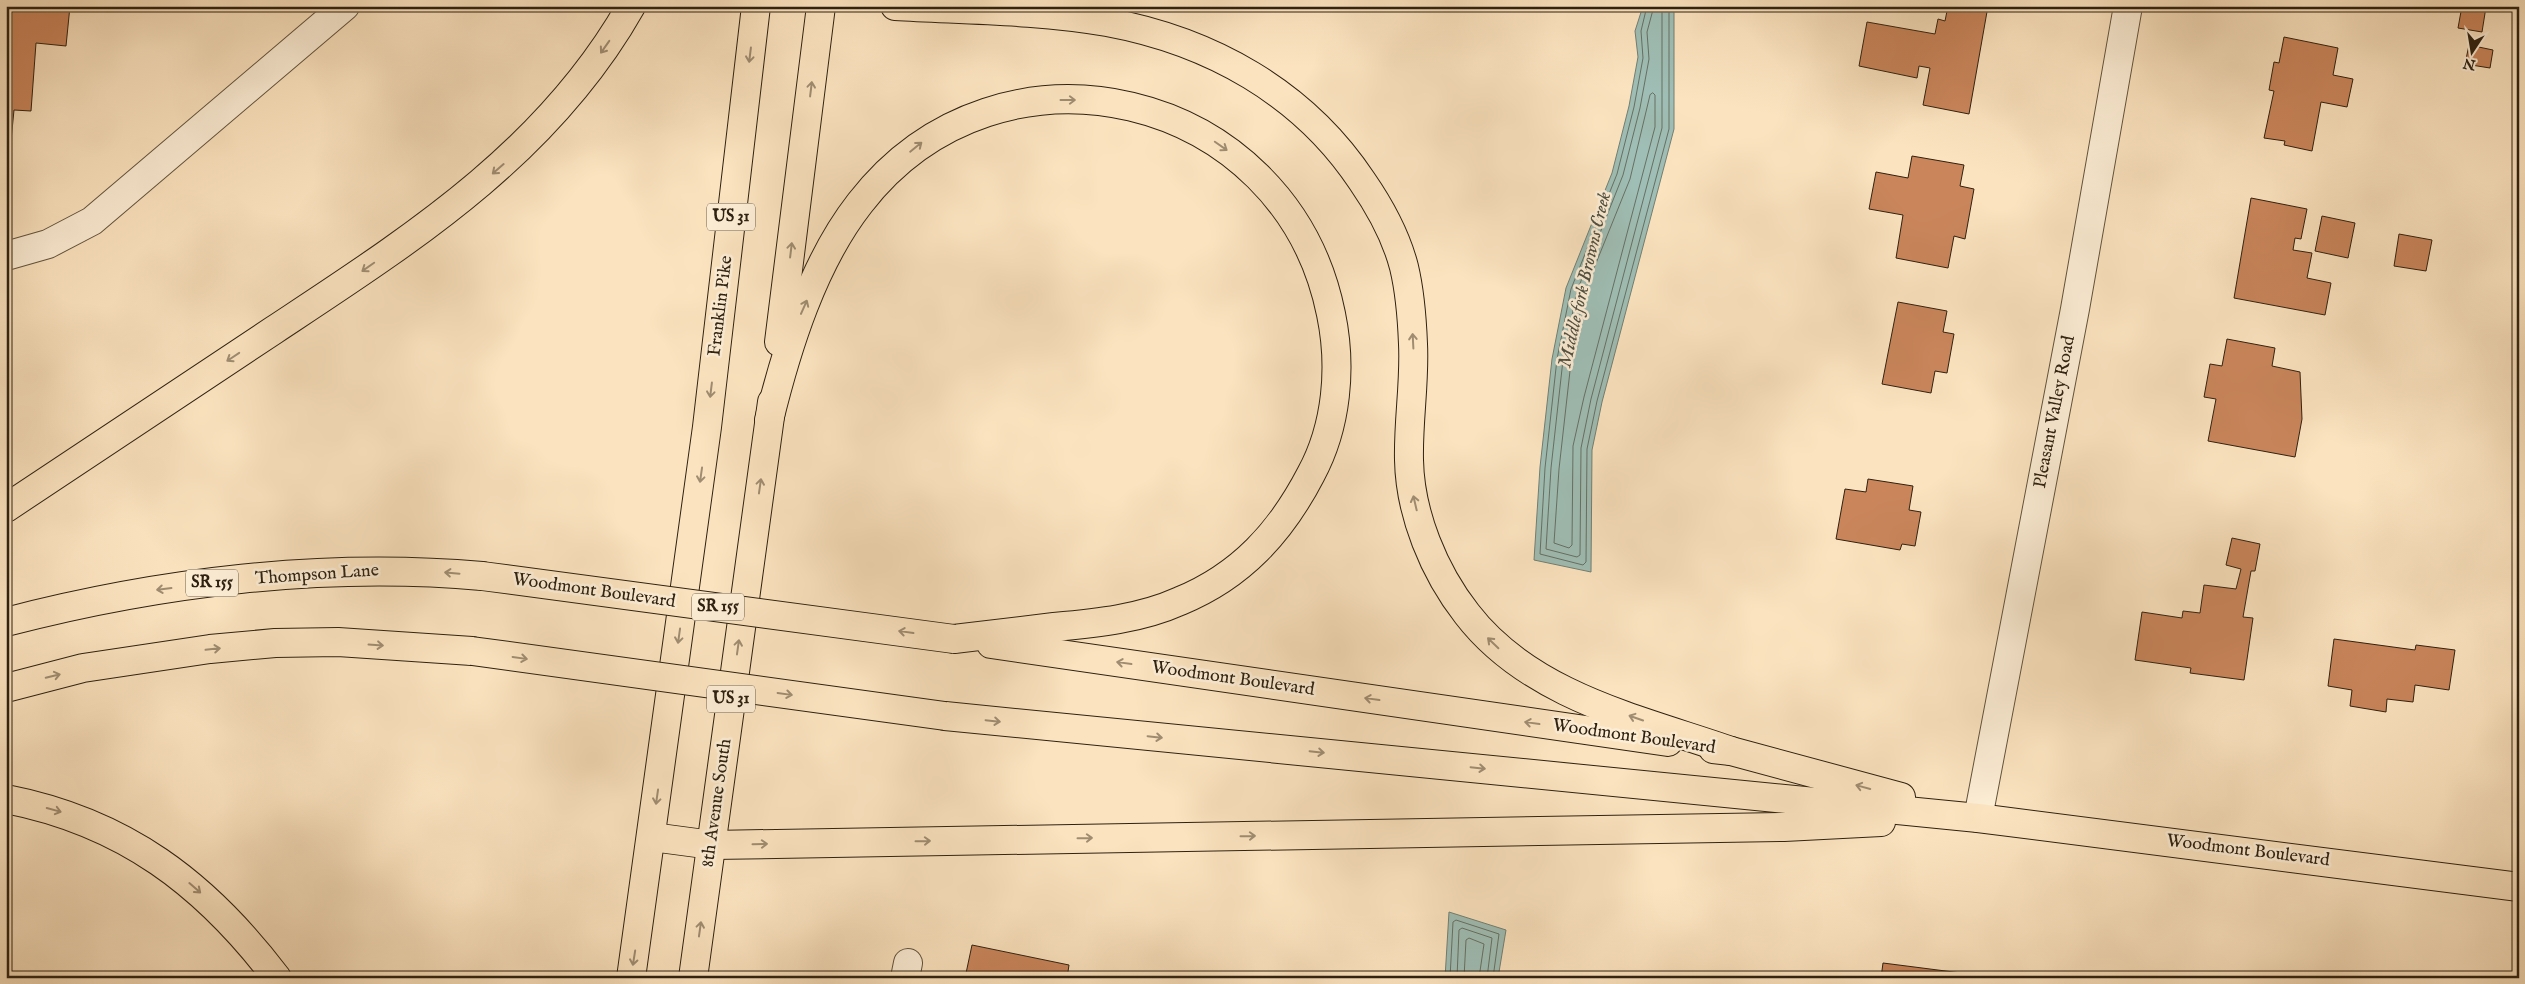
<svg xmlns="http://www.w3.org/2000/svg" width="2525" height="984" font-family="'IM FELL English',serif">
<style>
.water{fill:#9fbeb5;stroke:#727f73}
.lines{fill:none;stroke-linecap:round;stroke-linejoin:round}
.shore{stroke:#667063;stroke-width:1}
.building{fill:#ca855b;stroke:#2e2111}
.minor-casing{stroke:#61523c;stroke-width:30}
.primary-casing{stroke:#2e2111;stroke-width:30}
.minor{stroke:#fcedd5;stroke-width:28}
.primary{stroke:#fbe3bf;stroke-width:28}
.primary-bridge-casing{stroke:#2e2111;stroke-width:30;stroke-linecap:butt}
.primary-bridge{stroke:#fbe3bf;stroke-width:28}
.oneway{stroke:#9f8c71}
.labels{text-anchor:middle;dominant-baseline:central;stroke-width:5;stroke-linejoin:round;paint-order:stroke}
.shield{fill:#fcedd5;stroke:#6c5e4c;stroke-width:1}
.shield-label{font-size:16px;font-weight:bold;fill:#2e2111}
.street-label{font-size:18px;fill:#2e2111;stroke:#fcedd5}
.water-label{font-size:19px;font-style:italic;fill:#505042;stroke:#fcedd5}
</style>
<rect width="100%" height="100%" fill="#fbe3bf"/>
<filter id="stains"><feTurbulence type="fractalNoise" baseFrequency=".004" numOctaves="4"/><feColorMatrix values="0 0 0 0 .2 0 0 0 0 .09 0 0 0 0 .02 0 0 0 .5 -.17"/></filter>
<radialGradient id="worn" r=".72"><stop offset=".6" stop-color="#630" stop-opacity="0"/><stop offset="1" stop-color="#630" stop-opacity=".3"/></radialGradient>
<g class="water">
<polygon points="1643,6 1674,6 1674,129 1602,402 1592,450 1591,572 1534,560 1540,467 1552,359 1566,288 1612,173 1629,106 1638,57 1635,31"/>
<polygon points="1449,912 1506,930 1498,978 1445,978"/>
</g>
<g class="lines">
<g class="shore">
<polyline points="1647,6 1641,31 1643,58 1634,107 1617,174 1571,289 1557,359 1545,468 1540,554 1583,565 1586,562 1587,449 1597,401 1669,129 1669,6"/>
<polyline points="1654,6 1647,32 1649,59 1640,108 1623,175 1577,291 1563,360 1551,468 1546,549 1577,557 1580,555 1581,448 1591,399 1662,128 1662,6"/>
<polygon points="1653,93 1655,95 1655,127 1584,397 1573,446 1572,545 1569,548 1554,543 1559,469 1571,362 1584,293 1630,179 1650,95"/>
<polyline points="1450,978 1453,922 1456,920 1499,934 1493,978"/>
<polyline points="1457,978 1459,930 1462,928 1492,938 1487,978"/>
<polyline points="1464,978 1466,940 1469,938 1484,944 1479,978"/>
</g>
</g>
<g class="building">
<polygon points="6,6 70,6 66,46 36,43 31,111 14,110 10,151 6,151"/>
<polygon points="1948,6 1988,6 1969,114 1923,105 1930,68 1919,66 1917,78 1859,66 1867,22 1935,34 1938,19 1945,21"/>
<polygon points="2462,6 2486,7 2482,32 2458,28"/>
<polygon points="2284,37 2338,48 2333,75 2353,79 2347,107 2321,102 2312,151 2284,145 2285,141 2264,138 2274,91 2269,90 2274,62 2279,63"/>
<polygon points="2469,45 2493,50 2490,68 2465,64"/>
<polygon points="1912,156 1964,165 1960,186 1974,189 1965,239 1954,236 1948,268 1896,258 1903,215 1869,209 1876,172 1908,178"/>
<polygon points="2251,198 2307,209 2301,239 2295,238 2293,250 2312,253 2307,278 2331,283 2325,315 2234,298"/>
<polygon points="2322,216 2355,223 2348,258 2315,251"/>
<polygon points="2399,234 2432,240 2426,271 2394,266"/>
<polygon points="1898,302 1947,311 1943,332 1954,334 1947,373 1935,371 1931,393 1882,384"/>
<polygon points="2227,339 2275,348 2272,366 2300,372 2302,419 2295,457 2208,441 2216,399 2204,397 2210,364 2222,366"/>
<polygon points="1868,479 1913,486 1909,510 1921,512 1915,546 1902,544 1900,550 1836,539 1845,489 1866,492"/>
<polygon points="2232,538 2260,544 2255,571 2251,571 2243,617 2253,618 2244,680 2190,673 2191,668 2135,660 2142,612 2182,618 2183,611 2200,613 2204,585 2236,589 2241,569 2226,565"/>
<polygon points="2334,639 2415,650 2416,645 2455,650 2449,690 2415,685 2413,702 2387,699 2386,712 2350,706 2352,690 2328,686"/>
<polygon points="2517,672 2519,673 2519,698 2514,697"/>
<polygon points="972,945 1069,965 1067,978 965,978"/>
<polygon points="1883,963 1969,974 1969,978 1881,978"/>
</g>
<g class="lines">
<defs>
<g id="minor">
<polyline points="6,256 48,244 92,221 345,6"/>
<polyline points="1978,818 2075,309 2128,6"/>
<polyline points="905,978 908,963"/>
</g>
<g id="primary">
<path d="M895,6C965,10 1038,10 1107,22C1210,41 1303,92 1362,181C1380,207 1396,236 1404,267C1410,292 1412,318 1413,344C1415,382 1408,421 1409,460C1410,514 1434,572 1467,614C1530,696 1639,719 1731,751"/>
<polyline points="779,342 821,6"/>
<path d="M769,420C787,347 813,263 860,203C1000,22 1286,90 1331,314C1342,367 1337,426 1311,474C1281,532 1241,576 1180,601C1140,619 1097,623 1054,627C1021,631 988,635 954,639"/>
<path d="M6,508C95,449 184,390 274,330C410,240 548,153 631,6"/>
<path d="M6,622C159,582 324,562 482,576"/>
<polyline points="991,644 1668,742"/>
<polyline points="6,688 83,668 210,649 275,643 338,642 472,651"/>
<polyline points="945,716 1978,818 2519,887"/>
<polyline points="1713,749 1731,751 1901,797"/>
<path d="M6,799C124,822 205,883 277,978"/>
<polyline points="652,837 712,845 1784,827 1881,822"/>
<polyline points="631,978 707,427 756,6"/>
<polyline points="693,978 772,402"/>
</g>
</defs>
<use href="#minor" class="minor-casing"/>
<use href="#primary" class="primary-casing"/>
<use href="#minor" class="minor"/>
<use href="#primary" class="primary"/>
<defs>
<g id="primary-bridge">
<polyline points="482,576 954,639"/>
<polyline points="472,651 945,716"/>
</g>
</defs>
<use href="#primary-bridge" class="primary-bridge-casing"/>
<use href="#primary-bridge" class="primary-bridge"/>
</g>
<defs><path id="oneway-shaft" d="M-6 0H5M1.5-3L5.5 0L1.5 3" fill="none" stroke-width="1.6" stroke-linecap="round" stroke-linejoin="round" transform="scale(1.25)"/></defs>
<g class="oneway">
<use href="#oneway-shaft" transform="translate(605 47) rotate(125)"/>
<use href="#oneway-shaft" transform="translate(750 55) rotate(97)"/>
<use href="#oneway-shaft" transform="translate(811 89) rotate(-83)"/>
<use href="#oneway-shaft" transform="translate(1068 100)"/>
<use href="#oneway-shaft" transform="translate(1221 146) rotate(35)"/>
<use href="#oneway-shaft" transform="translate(916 147) rotate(-39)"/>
<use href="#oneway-shaft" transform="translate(498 169) rotate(139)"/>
<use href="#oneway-shaft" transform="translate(791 250) rotate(-83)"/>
<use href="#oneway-shaft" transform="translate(368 267) rotate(145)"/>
<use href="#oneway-shaft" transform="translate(804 307) rotate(-66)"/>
<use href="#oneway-shaft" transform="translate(1413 341) rotate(-93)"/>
<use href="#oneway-shaft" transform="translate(233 357) rotate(146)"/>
<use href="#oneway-shaft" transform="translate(711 390) rotate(97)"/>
<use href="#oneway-shaft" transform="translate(701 475) rotate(98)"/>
<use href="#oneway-shaft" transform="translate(760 486) rotate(-82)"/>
<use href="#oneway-shaft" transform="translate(1415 503) rotate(-103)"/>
<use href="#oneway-shaft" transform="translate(452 573) rotate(-175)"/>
<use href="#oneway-shaft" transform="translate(164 589) rotate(173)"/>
<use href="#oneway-shaft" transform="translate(906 632) rotate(-172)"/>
<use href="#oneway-shaft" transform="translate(679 636) rotate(98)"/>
<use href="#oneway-shaft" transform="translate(1493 643) rotate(-136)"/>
<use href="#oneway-shaft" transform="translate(376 645) rotate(4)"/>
<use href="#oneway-shaft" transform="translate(738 647) rotate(-82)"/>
<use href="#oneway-shaft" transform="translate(213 649) rotate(-6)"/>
<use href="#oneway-shaft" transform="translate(520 658) rotate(8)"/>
<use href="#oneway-shaft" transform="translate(1124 663) rotate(-172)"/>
<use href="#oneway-shaft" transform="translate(53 676) rotate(-14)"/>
<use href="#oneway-shaft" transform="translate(785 694) rotate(8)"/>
<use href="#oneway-shaft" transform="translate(1372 699) rotate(-172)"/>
<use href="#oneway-shaft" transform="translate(1636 718) rotate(-161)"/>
<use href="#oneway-shaft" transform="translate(993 721) rotate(6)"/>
<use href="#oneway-shaft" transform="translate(1532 723) rotate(-172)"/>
<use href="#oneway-shaft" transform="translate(1155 737) rotate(6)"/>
<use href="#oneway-shaft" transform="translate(1317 752) rotate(6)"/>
<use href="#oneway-shaft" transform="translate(1478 768) rotate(6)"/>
<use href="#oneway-shaft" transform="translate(1863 787) rotate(-165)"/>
<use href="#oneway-shaft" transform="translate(657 797) rotate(98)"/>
<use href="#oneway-shaft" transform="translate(54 810) rotate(15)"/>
<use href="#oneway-shaft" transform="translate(1248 836) rotate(-1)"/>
<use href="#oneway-shaft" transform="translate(1085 838) rotate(-1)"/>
<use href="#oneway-shaft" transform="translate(923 841) rotate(-1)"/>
<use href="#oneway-shaft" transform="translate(760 844) rotate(-1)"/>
<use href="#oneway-shaft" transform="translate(195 888) rotate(41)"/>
<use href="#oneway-shaft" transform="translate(700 929) rotate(-82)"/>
<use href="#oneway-shaft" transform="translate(634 958) rotate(99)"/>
</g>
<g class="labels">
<g class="shield">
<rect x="707" y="203.5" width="48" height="27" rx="4"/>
<rect x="186" y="569.5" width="52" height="27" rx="4"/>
<rect x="692" y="593.5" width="52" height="27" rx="4"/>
<rect x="707" y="685.5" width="48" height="27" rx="4"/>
</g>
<g class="shield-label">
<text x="731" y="217">US 31</text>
<text x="212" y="583">SR 155</text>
<text x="718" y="607">SR 155</text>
<text x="731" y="699">US 31</text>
</g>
<g class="street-label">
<text transform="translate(721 306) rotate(-83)">Franklin Pike</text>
<text transform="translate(2055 412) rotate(-79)">Pleasant Valley Road</text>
<text transform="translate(317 575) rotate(-4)">Thompson Lane</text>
<text transform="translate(594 591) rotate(8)">Woodmont Boulevard</text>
<text transform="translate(1233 679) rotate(8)">Woodmont Boulevard</text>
<text transform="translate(1634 737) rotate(8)">Woodmont Boulevard</text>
<text transform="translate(717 803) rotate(-82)">8th Avenue South</text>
<text transform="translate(2248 851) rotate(7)">Woodmont Boulevard</text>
</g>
<g class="water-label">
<text transform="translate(1585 280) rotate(-77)">Middle fork Browns Creek</text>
</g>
</g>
<rect width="2525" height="984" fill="none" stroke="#fbe3bf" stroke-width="25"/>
<rect x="8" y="8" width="2510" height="969" fill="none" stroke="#2e2111" stroke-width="2.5"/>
<rect x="12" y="12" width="2500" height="959" fill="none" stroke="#2e2111"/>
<g transform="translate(2472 52) rotate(192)" stroke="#fcedd5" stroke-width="4" paint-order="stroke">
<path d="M0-4L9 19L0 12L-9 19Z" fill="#2e2111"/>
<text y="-8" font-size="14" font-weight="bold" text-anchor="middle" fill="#2e2111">N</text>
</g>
<rect width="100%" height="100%" filter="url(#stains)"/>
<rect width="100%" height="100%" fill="url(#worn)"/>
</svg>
